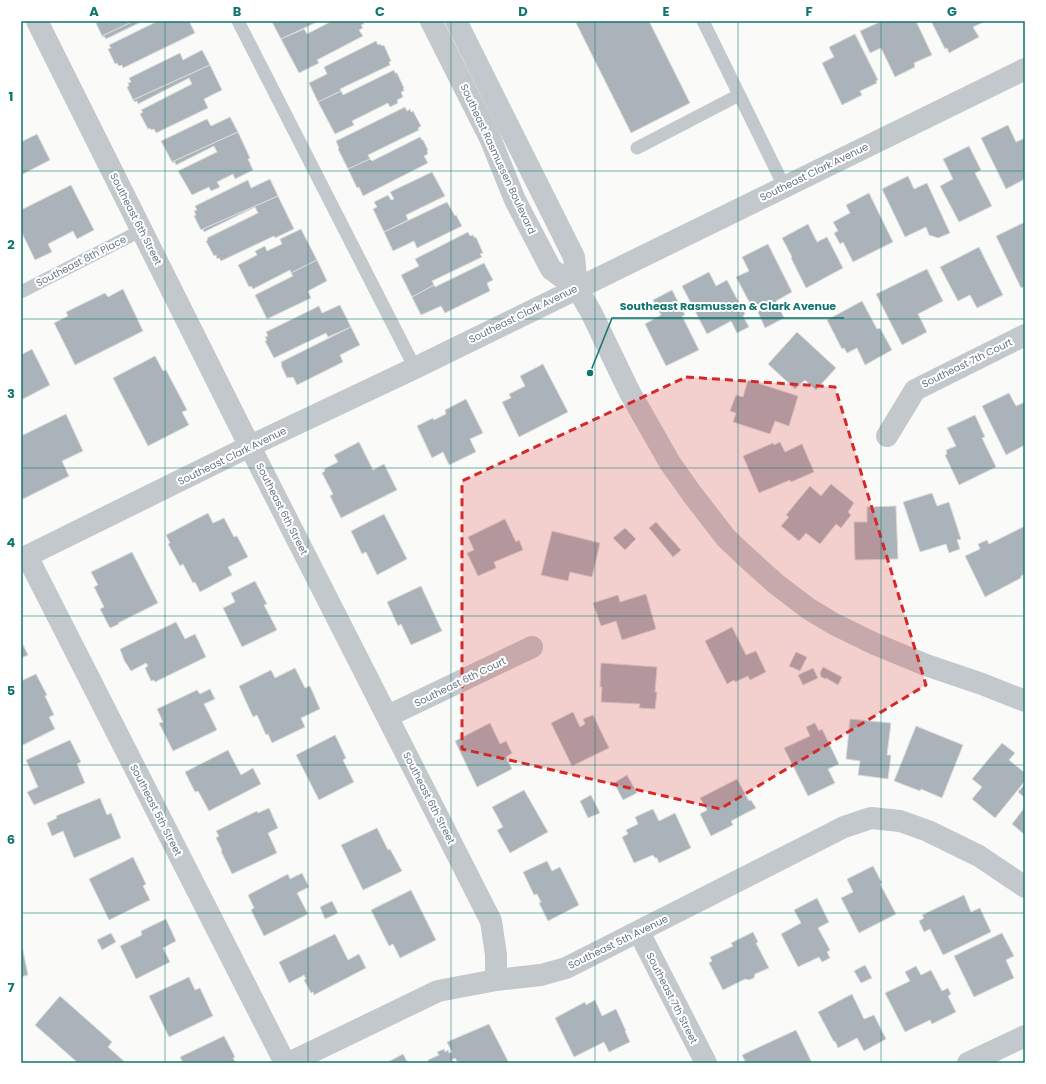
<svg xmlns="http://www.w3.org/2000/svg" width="1046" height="1084" font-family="Poppins,sans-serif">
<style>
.building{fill:#aab3b9;stroke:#dcdcda}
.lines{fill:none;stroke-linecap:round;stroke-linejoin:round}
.service{stroke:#c3c8cc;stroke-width:13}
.minor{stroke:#c3c8cc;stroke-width:22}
.tertiary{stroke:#c3c8cc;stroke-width:22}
.marked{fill:#d62828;fill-opacity:0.2;stroke:#d62828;stroke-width:3;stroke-dasharray:8 5;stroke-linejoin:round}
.grid{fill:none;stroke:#0f766e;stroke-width:1;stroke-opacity:0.55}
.labels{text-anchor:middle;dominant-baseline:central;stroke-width:4;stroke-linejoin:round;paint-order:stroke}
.street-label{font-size:10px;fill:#657683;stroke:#fff}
.leader{fill:none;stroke:#0f766e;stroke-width:1.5}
.callout-dot{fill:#0f766e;stroke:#fff;stroke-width:1.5}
.callout-label{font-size:11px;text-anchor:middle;font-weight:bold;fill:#0f766e;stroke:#fff;stroke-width:4;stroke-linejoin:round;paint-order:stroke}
.neatline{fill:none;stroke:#0f766e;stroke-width:1.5}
.grid-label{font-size:13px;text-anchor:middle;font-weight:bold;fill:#0f766e}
</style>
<rect width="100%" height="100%" fill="#fafaf8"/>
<g class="building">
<polygon points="95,21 134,21 102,36"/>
<polygon points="134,21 143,21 106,39 104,36 102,37 102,36"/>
<polygon points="158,21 189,21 195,33 123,68 122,65 119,66 117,63 115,64 108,49 111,48 109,45"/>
<polygon points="274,21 319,21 281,39 272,22"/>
<polygon points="332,21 362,21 364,24 361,25 363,28 359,30 363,36 317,60 319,63 299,73 281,39 304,29 307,34"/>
<polygon points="575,21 649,21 690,103 631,133"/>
<polygon points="882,21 916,21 932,55 914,63 915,67 895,77 881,48 870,53 860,31"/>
<polygon points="931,21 986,21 973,27 979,37 949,53 947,48 945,49"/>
<polygon points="855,34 878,80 876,81 877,83 860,91 862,95 842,105 822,63 834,57 829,47"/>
<polygon points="376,41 378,45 380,44 382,46 384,45 391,61 389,62 390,65 340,89 341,91 318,102 309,83 327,74 324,67"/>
<polygon points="202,50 210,65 133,100 127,87 129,86 128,83 131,82 129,78 180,53 183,60"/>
<polygon points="210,65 222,90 204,99 208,108 156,133 154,129 151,130 150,128 148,129 140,114 143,112 141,110 192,84 189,78 138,104 137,101 135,102 133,100"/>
<polygon points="394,70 395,73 397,73 404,88 403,89 404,91 401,92 403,97 397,100 398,103 390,107 388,103 352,121 354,125 335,134 318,102 341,91 343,95"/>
<polygon points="405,107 407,111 410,109 411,112 413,111 421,126 418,128 419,130 368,155 370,159 348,169 338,149 339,148 336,141"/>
<polygon points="230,117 238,132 172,162 161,141 207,119 211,126"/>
<polygon points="1008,125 1016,142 1025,138 1025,179 1006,189 981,138"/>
<polygon points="238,132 250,158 248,159 253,170 235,179 233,174 217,182 220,187 211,191 209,187 192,195 178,171 217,152 214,146 176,165 175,162 173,163 172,162"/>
<polygon points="37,134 50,160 21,175 21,142"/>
<polygon points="420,137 422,140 423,140 428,150 427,151 428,154 424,156 428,163 363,196 359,187 357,188 348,169 370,159 372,161"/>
<polygon points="969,146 981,170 975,173 992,206 959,222 940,186 953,179 943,159"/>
<polygon points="432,172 445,196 406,215 408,220 384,232 373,209 377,207 374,202 388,195 391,200 394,199 390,192"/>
<polygon points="908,176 914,189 927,183 950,233 938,238 929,235 926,227 905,237 882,189"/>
<polygon points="270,179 278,196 201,230 194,216 196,215 194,211 197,210 195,206 248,180 251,188"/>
<polygon points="71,185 94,230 77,239 73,231 48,244 52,252 35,260 21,231 21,210"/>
<polygon points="869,193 893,242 853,262 843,242 840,244 834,233 838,231 833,222 850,213 846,205"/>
<polygon points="278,196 294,229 275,238 274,236 221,261 219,258 217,259 216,255 214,256 206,241 208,240 207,238 258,213 255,207 204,232 203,229"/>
<polygon points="447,202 455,216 456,215 462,226 417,248 414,241 393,251 384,232"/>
<polygon points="1025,222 1025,286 1021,288 996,236"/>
<polygon points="808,224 817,242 827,237 843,268 806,288 791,258 792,257 782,238"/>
<polygon points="301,229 317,260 291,273 290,270 253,289 251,286 249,287 238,265 257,255 255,251 265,246 267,251 282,244 280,239"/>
<polygon points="468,232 470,236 473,235 475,238 476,237 483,253 480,254 482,257 432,281 434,285 412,297 401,275 419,266 415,259"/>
<polygon points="768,244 792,292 776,301 784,318 765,328 757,310 754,311 736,277 749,271 742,257"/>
<polygon points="979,247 1003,295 977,308 970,295 958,301 940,267"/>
<polygon points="317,260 327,281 308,291 311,298 267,319 255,295 293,276 291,273"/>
<polygon points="484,263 493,280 487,283 490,291 445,313 441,306 421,315 412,297 434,285 435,287"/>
<polygon points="927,269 943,301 918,314 927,332 902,345 876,294"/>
<polygon points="709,272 716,286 727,280 745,314 743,316 749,327 737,333 731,321 707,334 682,286"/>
<polygon points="123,289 143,331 75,365 54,323 68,316 66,312 105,293 108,297"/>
<polygon points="672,290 685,315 682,316 699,350 666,366 645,324 661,315 653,300"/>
<polygon points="862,301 877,329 880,328 892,350 865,365 857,348 847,353 844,348 842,349 827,320"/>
<polygon points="340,305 351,327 328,337 326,333 274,358 265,341 267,340 265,337 268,336 266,332 319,306 322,313"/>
<polygon points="351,327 360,345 340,355 343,362 297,385 293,377 290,378 289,377 287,378 281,365 282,365 281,362"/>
<polygon points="797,332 836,368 816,390 805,380 795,389 768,364"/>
<polygon points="32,349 50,385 21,400 21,355"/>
<polygon points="155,356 163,371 166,370 187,410 182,412 189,425 148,446 113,378"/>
<polygon points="543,364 568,412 519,437 502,402 511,398 509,394 525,386 520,376"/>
<polygon points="748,380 798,396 789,426 775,421 770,434 733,422 736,413 730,411 736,395 743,397"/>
<polygon points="1009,393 1016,406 1025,402 1025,445 1006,455 982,406"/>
<polygon points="466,399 483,433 470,439 476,452 449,465 443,452 432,458 417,426 433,418 434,420 446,414 445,410"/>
<polygon points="66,414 83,451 62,461 69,476 21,500 21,436"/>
<polygon points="975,415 985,437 982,438 996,467 959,485 945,455 947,454 946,450 956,446 947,428"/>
<polygon points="359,442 373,470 384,464 397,490 341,518 330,496 333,494 322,473 325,471 324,469 338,462 334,455"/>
<polygon points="780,442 785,452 802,444 814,472 791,482 790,480 759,493 743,456 773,443 774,445"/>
<polygon points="831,484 854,503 848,512 851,515 841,528 836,524 820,544 806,533 799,541 781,526 789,517 786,515 810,486 821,496"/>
<polygon points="932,493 937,506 949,502 961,539 957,540 960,549 949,553 946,544 920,552 903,502"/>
<polygon points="896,506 898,559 855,560 854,522 867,522 867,507"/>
<polygon points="208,513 213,523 224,518 234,537 237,536 248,557 228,567 232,575 200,592 195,582 193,583 183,564 180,566 168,544 170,543 166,535"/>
<polygon points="384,514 407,559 377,575 366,552 362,554 351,531"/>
<polygon points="505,519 516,542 519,540 523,550 494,562 496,568 478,576 467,553 474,550 468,537"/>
<polygon points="656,522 681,550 673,557 649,528"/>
<polygon points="1025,526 1025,574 1021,576 1021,578 985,597 965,556 980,549 978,544 987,540 989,544"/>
<polygon points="625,528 636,539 625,550 613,538"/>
<polygon points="552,531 600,543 592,577 570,572 568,581 541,575"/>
<polygon points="132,552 158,603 118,623 119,624 110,628 100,609 104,607 94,587 98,585 91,572"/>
<polygon points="255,581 267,604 264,605 277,630 242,647 223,608 235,602 231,593"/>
<polygon points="421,586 442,631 411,645 401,624 398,626 387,602"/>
<polygon points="646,594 656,629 622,640 616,621 601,626 593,603 618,595 620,602"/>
<polygon points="176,622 185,639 195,634 206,657 155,682 154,680 151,681 145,668 148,666 146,663 131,671 124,660 120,649"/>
<polygon points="732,627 746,655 756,651 766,672 750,680 748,676 735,682 734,680 727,684 705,641"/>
<polygon points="21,641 28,655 21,658 22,660 21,661"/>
<polygon points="796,652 807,657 800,671 789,666"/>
<polygon points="601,663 657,667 655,692 657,692 655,709 639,708 640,704 601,702 602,687 600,687"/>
<polygon points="823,667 842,677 838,685 826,678 826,679 821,677 820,673"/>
<polygon points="295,668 305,688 310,686 320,709 301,718 305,727 272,743 268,734 266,735 257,715 253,717 239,686 271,670 275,678"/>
<polygon points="813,668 818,678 803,685 798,675"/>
<polygon points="36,674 47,695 45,696 54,715 49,717 55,729 21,746 21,681"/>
<polygon points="210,689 215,699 204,704 217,730 173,751 159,723 163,722 157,709 197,690 200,694"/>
<polygon points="573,712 580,727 585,724 583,719 593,715 609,748 572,766 551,723"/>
<polygon points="850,719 891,723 887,755 891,755 888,779 858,775 860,761 846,759"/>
<polygon points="490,723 500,744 506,741 512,753 506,757 512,769 477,787 455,741"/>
<polygon points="815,723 819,731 822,729 839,764 828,769 835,783 808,796 784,748 810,736 806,727"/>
<polygon points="916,726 963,745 942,798 921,789 920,791 894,781"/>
<polygon points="335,735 346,758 343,760 354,782 319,800 296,755"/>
<polygon points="70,740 81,762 77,764 85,783 34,805 27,792 38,787 26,760"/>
<polygon points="1002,743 1015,753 1009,760 1025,773 1025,781 995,818 972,799 982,787 972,779"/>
<polygon points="228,750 241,775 253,768 261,784 209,811 198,791 195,792 185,772"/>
<polygon points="627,775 637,793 623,800 614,783"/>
<polygon points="737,779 749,801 751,800 756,808 731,821 733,825 711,836 700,814 707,810 700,798"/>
<polygon points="1025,784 1025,798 1018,792"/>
<polygon points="524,790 548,832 510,853 497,830 503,827 492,807"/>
<polygon points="591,795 600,813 588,818 580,801"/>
<polygon points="100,798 107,815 111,813 121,838 74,858 63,831 52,836 47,823 57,818 56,816"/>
<polygon points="1025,807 1025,835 1012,824"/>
<polygon points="269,808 278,828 268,833 277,853 232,874 221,851 222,850 216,838 219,836 216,831 257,811 258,813"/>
<polygon points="653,809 659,821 675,813 691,848 659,863 657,858 655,858 653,855 634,863 622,837 628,834 626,830 638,824 635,817"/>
<polygon points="377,828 388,850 390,849 402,871 363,890 341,845"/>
<polygon points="133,857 146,884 143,886 150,900 109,920 89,879"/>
<polygon points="547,861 552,871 560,867 579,905 548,921 539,903 541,902 537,894 534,895 523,872"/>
<polygon points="873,866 882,883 880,884 896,914 859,933 841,898 853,892 847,879"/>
<polygon points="302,873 309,887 297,893 308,914 264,936 251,910 254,908 248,895 288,874 290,879"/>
<polygon points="411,890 436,940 400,958 393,944 389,946 371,910"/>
<polygon points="964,895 971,912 980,908 991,932 943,955 930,929 924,932 919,921 924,918 922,915"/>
<polygon points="817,898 829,922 818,928 830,950 827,952 830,958 822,962 819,957 798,967 781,934 801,923 794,910"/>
<polygon points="332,901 338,913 325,919 320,907"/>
<polygon points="166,919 176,941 163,948 170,962 136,979 120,946 142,935 141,931"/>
<polygon points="753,932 758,942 756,943 769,968 755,974 754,978 749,980 745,979 723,990 709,963 712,961 710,957 733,946 731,943"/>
<polygon points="111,933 116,942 102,950 97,940"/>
<polygon points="1002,933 1014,956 1006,960 1014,978 974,997 954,956"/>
<polygon points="335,934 348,960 359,954 366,968 314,995 313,992 311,993 304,980 306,979 304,975 289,983 279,962"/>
<polygon points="21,941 28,975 21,977"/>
<polygon points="865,965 872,978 861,983 854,971"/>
<polygon points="916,966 921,975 931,970 942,991 948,988 951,994 948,996 956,1012 932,1024 930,1020 905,1032 885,993 910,981 905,972"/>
<polygon points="189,977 195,990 200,988 213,1016 169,1037 149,996"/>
<polygon points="852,994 864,1019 874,1015 886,1039 864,1051 857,1038 838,1048 835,1041 834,1042 818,1012"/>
<polygon points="60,996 112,1042 108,1047 126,1063 78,1063 35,1025"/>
<polygon points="595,1000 602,1016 616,1009 626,1031 625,1031 630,1042 609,1052 604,1042 574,1057 555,1018 585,1002 586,1005"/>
<polygon points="489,1024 509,1063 458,1063 455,1058 452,1060 454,1063 429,1063 428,1060 439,1055 437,1052 444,1049 445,1052 448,1050 449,1053 452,1052 447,1042"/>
<polygon points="796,1030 812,1063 746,1063 742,1055"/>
<polygon points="224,1036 235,1057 233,1058 236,1063 183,1063 180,1057"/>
<polygon points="403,1054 408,1063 386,1063"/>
</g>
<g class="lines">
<g class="service">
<polyline points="238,21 415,368"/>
<polyline points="703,21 784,186"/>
<polyline points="637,148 739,95"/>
<polyline points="21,292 142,230"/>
</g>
<g class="minor">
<polyline points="37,21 238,423 491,921 496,955 496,980"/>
<polyline points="887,436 915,390 1025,335"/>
<polyline points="27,556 285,1063"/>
<polyline points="21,559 250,446 415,368 1025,69"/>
<polyline points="388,716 532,647"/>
<polyline points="639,932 706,1063"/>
<polyline points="289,1063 438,991 496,980 541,975 566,968 844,827 871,818 900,821 928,831 979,856 1025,887"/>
<polyline points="968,1063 1025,1036"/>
</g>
<g class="tertiary">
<polyline points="431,21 490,138 515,200 551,269 577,288 591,312 629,391 670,463 692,494 726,538 745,556 776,584 809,609 834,624 875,644 926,665 982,684 1025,701"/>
<polyline points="456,21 574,257 577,288"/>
</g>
</g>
<path class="marked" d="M686,377L835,387L926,685L720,809L462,749V481Z"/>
<path class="grid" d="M165,21V1063M308,21V1063M451,21V1063M595,21V1063M738,21V1063M881,21V1063M21,171H1025M21,319H1025M21,468H1025M21,616H1025M21,765H1025M21,913H1025"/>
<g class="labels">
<g class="street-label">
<text transform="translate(498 159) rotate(65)">Southeast Rasmussen Boulevard</text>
<text transform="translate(814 172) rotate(-26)">Southeast Clark Avenue</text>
<text transform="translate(136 219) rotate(63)">Southeast 6th Street</text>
<text transform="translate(81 261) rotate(-27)">Southeast 8th Place</text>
<text transform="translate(523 314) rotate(-26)">Southeast Clark Avenue</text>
<text transform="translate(967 363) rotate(-26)">Southeast 7th Court</text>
<text transform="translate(232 456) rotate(-26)">Southeast Clark Avenue</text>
<text transform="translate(282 509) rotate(63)">Southeast 6th Street</text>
<text transform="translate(460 682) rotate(-26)">Southeast 6th Court</text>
<text transform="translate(429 798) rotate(63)">Southeast 6th Street</text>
<text transform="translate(156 810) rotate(63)">Southeast 5th Street</text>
<text transform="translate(618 942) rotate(-26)">Southeast 5th Avenue</text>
<text transform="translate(672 998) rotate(63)">Southeast 7th Street</text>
</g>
</g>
<path class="leader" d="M590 373L612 318H844"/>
<circle class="callout-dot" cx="590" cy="373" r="4"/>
<g class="callout-label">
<text x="728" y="310">Southeast Rasmussen &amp; Clark Avenue</text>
</g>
<rect width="1046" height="1084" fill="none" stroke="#ffffff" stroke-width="44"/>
<rect x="22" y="22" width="1002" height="1040" class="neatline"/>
<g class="grid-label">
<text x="94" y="16">A</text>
<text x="237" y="16">B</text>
<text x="380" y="16">C</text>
<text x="523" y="16">D</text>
<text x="666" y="16">E</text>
<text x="809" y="16">F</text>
<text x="952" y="16">G</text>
<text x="11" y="101">1</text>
<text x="11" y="249">2</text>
<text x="11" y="398">3</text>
<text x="11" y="547">4</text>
<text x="11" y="695">5</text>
<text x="11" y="844">6</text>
<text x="11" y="992">7</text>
</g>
</svg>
